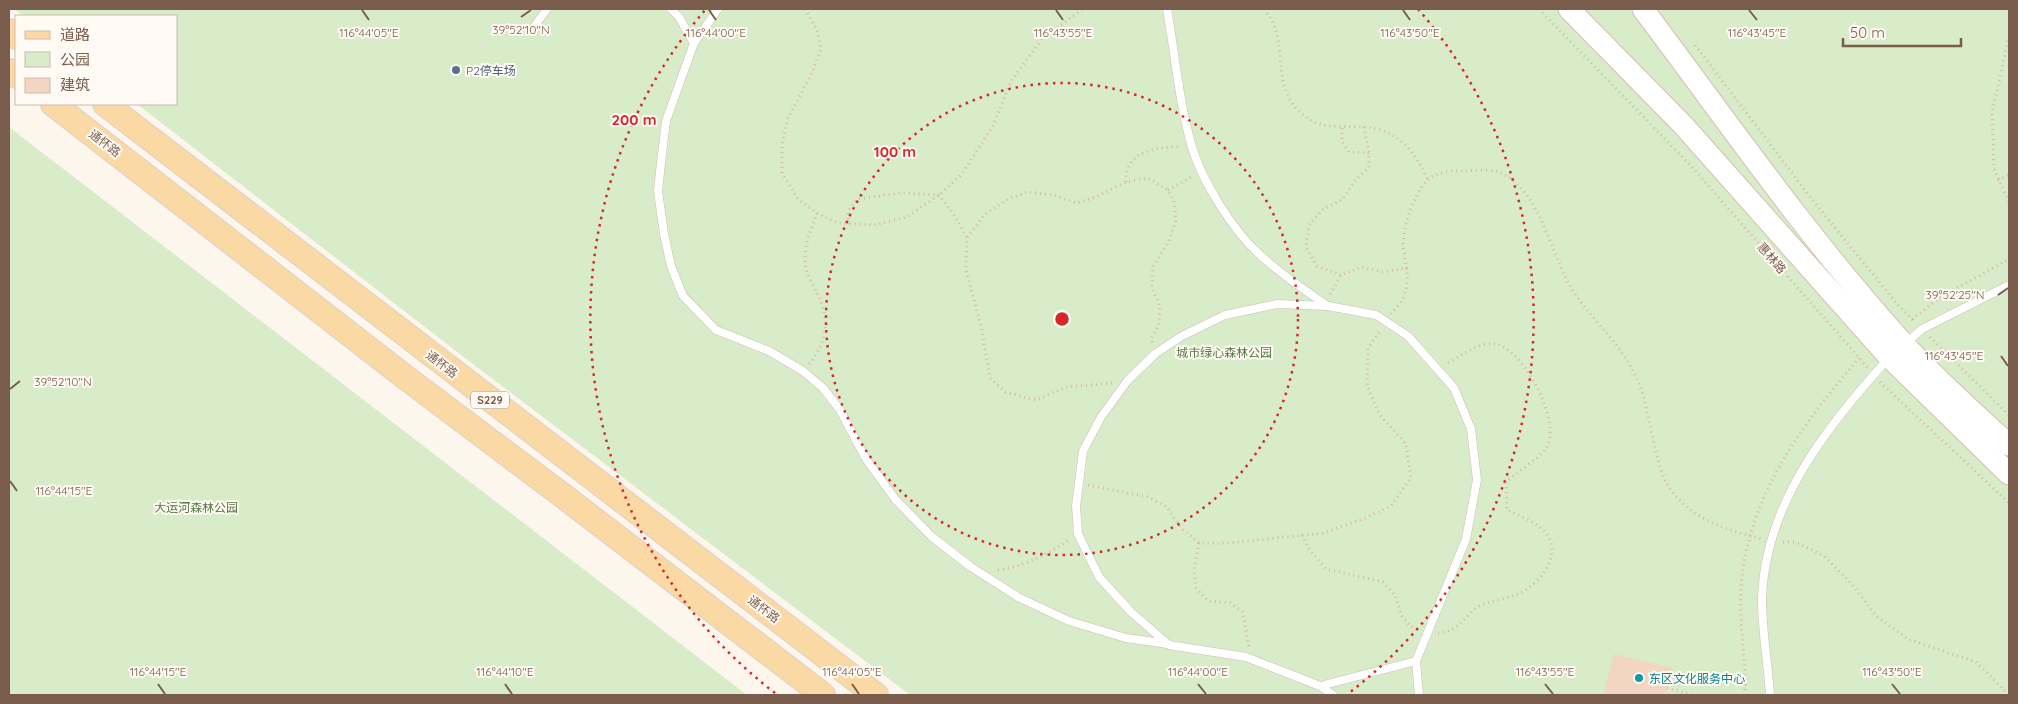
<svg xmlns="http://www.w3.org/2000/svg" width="2018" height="704" font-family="Quicksand,'Noto Sans SC',sans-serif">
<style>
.green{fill:#d8ecc9}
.building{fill:#f3d5c3}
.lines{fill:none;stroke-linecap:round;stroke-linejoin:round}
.lane-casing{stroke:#d1beb0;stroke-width:9}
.secondary-casing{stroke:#d6c0b0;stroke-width:23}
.primary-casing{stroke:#dad1cd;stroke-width:26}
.path{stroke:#d9b8a5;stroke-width:3;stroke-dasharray:1 4;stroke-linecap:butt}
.lane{stroke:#fff;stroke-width:8}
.secondary{stroke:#fff;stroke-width:21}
.primary{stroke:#fbd9a5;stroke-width:24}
.ticks{fill:none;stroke:#7a5c4d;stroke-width:2}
.ring{fill:none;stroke:#d62828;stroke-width:2.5;stroke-dasharray:2.5 5}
.service-dot{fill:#5c6f8a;stroke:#fffaf3;stroke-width:2}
.culture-dot{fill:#0f9aa8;stroke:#fffaf3;stroke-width:2}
.labels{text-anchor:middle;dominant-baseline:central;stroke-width:4;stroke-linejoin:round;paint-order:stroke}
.shield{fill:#fffaf3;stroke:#a28b7f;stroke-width:1}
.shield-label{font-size:11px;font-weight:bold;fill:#7a5c4d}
.service-label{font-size:12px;fill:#4e5e75;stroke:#fffaf3;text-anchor:start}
.street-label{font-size:12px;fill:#7a5c4d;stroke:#fffaf3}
.park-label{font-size:12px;fill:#537a41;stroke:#fffaf3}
.culture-label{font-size:12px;fill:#0d838f;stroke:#fffaf3;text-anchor:start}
.ticks-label{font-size:12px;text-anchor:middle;fill:#7a5c4d;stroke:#fffaf3;stroke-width:4;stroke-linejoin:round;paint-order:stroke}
.centre{fill:#d62828;stroke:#fffaf3;stroke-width:2.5}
.ring-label{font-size:15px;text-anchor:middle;font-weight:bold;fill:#d62828;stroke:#fffaf3;stroke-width:4;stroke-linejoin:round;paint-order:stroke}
</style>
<rect width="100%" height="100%" fill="#fdf6ec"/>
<g class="green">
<polygon points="14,9 2009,9 2009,695 910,695 461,355 137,104 176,104 176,16 24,16"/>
<polygon points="9,127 747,695 9,695"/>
</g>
<polygon class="building" points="1614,654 1672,668 1665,695 1603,695"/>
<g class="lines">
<defs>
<g id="lane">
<polyline points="671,9 679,17 694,43"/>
<polyline points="718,9 694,43 666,121 662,154 658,191 664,234 671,266 683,296 716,330 769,351 803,371 823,388 840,410 866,459 895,499 931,536 971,567 1018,597 1069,621 1126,638 1168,644"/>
<path d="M1167,9C1175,54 1179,103 1192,147C1202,181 1232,229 1258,253C1279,273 1304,290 1328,306"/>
<polyline points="536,24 547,9"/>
<polyline points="1905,344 1922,329 2009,285"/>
<polyline points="1320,686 1416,661"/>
<polyline points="1333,695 1320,686 1246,657 1169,645 1131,612 1099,577 1078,534 1076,506 1083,451 1101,417 1128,380 1156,353 1182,336 1225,315 1277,304 1328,306 1376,315 1408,336 1454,388 1471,429 1477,480 1466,539 1416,661 1419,695"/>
<path d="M1770,695C1768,664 1762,631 1762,600C1764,505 1827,426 1888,359"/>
</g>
<g id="secondary">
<polyline points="1569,9 1683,125 1889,357 2009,474"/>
<path d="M1643,9C1727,121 1808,238 1903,343C1936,379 1973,412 2009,445"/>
</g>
<g id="primary">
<polyline points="9,31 16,37"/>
<polyline points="9,71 16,76"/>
<polyline points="53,104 405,377 566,498 823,695"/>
<polyline points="105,104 876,695"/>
</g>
</defs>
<use href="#lane" class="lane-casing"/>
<use href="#secondary" class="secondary-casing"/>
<use href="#primary" class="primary-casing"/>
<g class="path">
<polyline points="805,9 817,30 821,49 811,75 788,118 782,144 782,173 798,199 817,213 837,223 874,225 907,217 939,195 961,175 993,126 1011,81 1042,39 1083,9"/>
<path d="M1264,9C1267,14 1272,19 1274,25C1286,57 1273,89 1302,114C1320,131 1342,125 1364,127C1398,129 1415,152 1428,180"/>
<polyline points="1539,9 1692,167 1868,368"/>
<polyline points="2009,36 1992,113 1994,169 2009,202"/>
<polyline points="1695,45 1814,202 1898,305 1915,322"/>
<polyline points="1342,128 1342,142 1349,152 1369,153"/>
<polyline points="1998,180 2009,175"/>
<path d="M1126,182C1125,150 1157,147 1181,147"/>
<polyline points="1168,190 1193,176"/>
<polyline points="848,224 848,211 857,199 901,193 939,195 955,216 967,238"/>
<polyline points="1341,275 1317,266 1306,247 1309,225 1323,209 1342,200 1356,179 1369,168 1369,153 1364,127"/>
<polyline points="1330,294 1341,275 1361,267 1383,272 1408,268"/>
<path d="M1391,314C1395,309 1402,302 1404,296C1410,280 1406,267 1404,252C1400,232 1413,196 1426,182C1436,171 1451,171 1465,171C1475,170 1494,169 1502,173C1546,198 1550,260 1577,297C1599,327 1627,351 1640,386C1650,413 1655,467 1669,487C1690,519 1726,530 1762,539"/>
<polyline points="1912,319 1941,297 2009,259"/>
<polyline points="1930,337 2009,415"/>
<path d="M809,364C827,341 831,321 817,293C814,286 808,277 806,269C802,249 810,232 817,213"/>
<polyline points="1880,382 2009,503"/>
<polyline points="1112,383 1066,387 1036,400 1005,392 990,378 982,330 966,270 967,238 984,215 1010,198 1028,192 1053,195 1077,203 1096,197 1126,182 1148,178 1168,190 1174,201 1176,220 1169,241 1153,267 1152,288 1160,306 1159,325 1151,339 1152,343"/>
<polyline points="1088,485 1148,497 1167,507 1181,528 1199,543 1228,543 1324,533 1365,518 1391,506 1411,478 1406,444 1379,414 1367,385 1368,348 1381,330"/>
<polyline points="1302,535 1309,549 1326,569 1383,582 1395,595 1402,616 1411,627 1418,630"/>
<polyline points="1783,542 1795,542 1824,556 1851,583 1876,616 1908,639 1976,662 2009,695"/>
<polyline points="1199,543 1194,571 1196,588 1208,601 1230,603 1243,612 1249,647"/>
<path d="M998,570C1025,566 1046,555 1069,540"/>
<path d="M1438,633C1460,631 1462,619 1476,608C1486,601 1508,599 1520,593C1543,582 1566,549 1541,528C1531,520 1518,515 1507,510L1506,482C1515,474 1540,457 1545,450C1564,425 1525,351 1496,344C1479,341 1460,357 1446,364"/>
<polyline points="1667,688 1692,695"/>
<path d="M1744,695L1746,681C1744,651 1739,618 1741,587C1748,495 1802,425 1859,358"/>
</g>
<use href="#lane" class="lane"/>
<use href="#secondary" class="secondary"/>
<use href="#primary" class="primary"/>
</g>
<path class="ticks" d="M362,10L369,20M709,10L716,20M1056,10L1063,20M1403,10L1410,20M1749,10L1757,20M521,17L531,10M1998,295L2008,288M2001,356L2008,366M10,389L20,381M10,481L17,491M158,684L165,694M505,684L512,694M852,684L859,694M1198,684L1206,694M1545,684L1553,694M1892,684L1900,694"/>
<g class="ring">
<circle cx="1062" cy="319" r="236"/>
<path d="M775 693A472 472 0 0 1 706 9M1418 9A472 472 0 0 1 1349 693"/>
</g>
<circle class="service-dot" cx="456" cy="70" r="5"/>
<circle class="culture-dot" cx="1639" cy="678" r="5"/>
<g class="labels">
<rect class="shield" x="471" y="391.5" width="38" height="17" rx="4"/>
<g class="shield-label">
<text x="490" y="400">S229</text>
</g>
<g class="service-label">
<text x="466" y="70">P2停车场</text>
</g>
<g class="street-label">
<text transform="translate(105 143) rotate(37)">通怀路</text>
<text transform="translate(1772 258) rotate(49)">惠林路</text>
<text transform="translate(442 364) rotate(37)">通怀路</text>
<text transform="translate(764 609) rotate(37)">通怀路</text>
</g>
<g class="park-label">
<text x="1224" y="352">城市绿心森林公园</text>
<text x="196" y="507">大运河森林公园</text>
</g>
<g class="culture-label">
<text x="1649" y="678">东区文化服务中心</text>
</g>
</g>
<g class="ticks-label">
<text x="521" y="34">39°52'10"N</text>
<text x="369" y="37">116°44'05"E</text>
<text x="716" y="37">116°44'00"E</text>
<text x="1063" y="37">116°43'55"E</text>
<text x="1410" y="37">116°43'50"E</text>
<text x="1757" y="37">116°43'45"E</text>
<text x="1955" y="299">39°52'25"N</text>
<text x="1954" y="360">116°43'45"E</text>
<text x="63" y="386">39°52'10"N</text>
<text x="64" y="495">116°44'15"E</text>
<text x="158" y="676">116°44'15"E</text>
<text x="505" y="676">116°44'10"E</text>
<text x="852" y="676">116°44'05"E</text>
<text x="1198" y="676">116°44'00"E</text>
<text x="1545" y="676">116°43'55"E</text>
<text x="1892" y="676">116°43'50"E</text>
</g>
<circle cx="1062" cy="319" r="8" class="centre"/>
<g class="ring-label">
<text x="634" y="125">200 m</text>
<text x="895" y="157">100 m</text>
</g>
<rect width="2018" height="704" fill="none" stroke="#7a5c4d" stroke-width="20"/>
<rect x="15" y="15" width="162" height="90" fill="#fffaf3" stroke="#cabbb1"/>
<rect x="25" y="31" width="25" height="8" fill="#fbd9a5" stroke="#cabbb1"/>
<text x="60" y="40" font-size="15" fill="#7a5c4d">道路</text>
<rect x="25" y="52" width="25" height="15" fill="#d8ecc9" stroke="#cabbb1"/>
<text x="60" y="65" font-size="15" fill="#7a5c4d">公园</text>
<rect x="25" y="78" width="25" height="15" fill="#f3d5c3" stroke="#cabbb1"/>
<text x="60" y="90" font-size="15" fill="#7a5c4d">建筑</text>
<path d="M1843 38v8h118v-8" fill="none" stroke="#7a5c4d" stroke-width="2.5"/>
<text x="1850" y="38" font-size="15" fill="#7a5c4d" stroke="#fffaf3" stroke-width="4" paint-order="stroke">50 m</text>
</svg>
